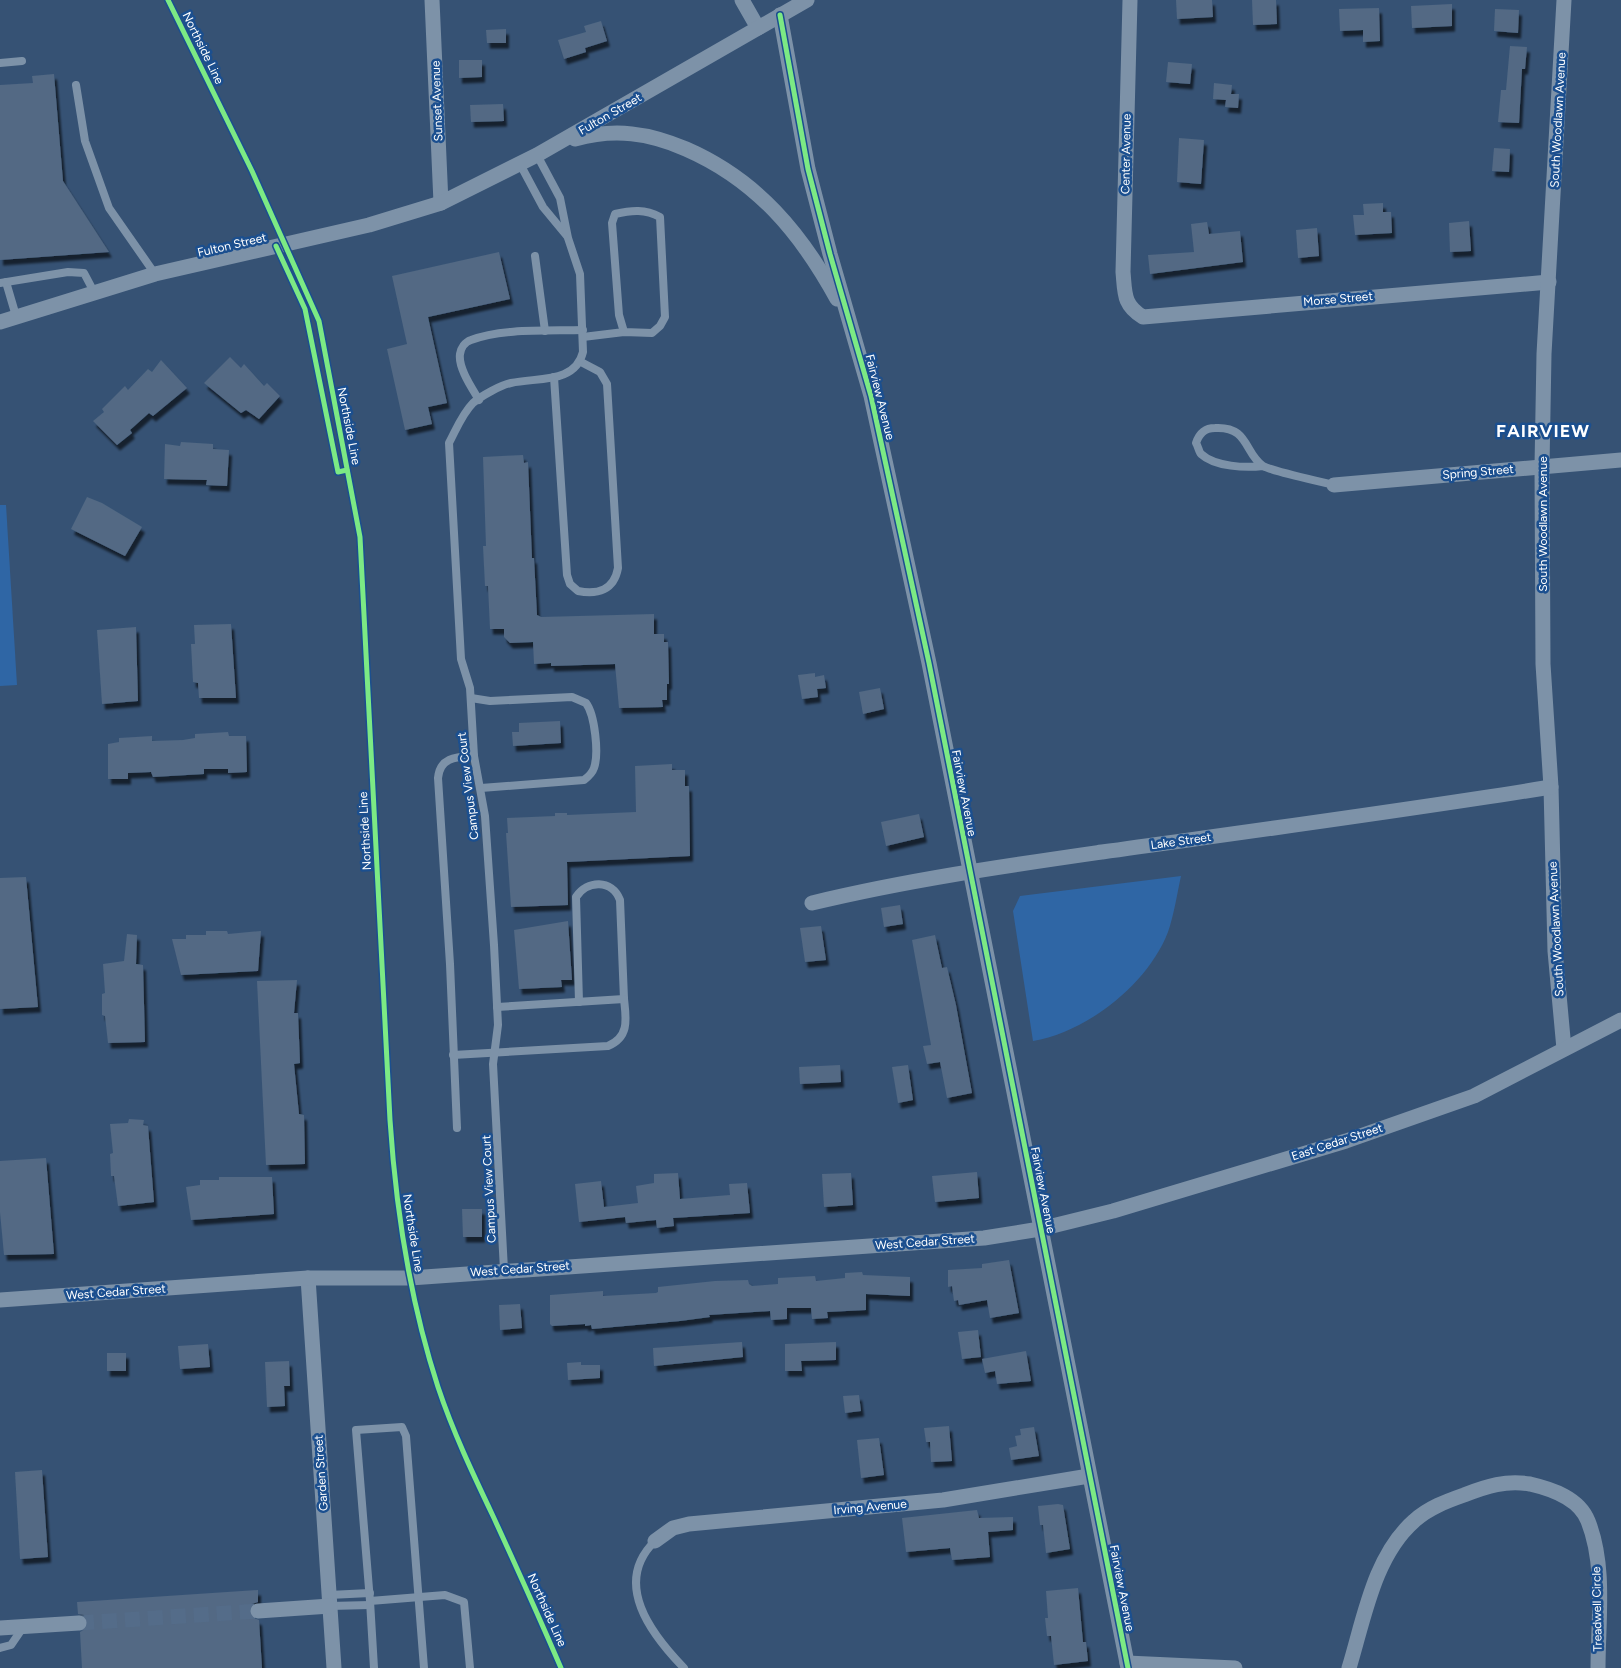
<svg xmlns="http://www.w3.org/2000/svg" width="1621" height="1668" font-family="Figtree,sans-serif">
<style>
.green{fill:#2f66a5}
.building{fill:#526984;filter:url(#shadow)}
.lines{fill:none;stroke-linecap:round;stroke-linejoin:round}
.street-tunnel{stroke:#546c89;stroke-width:15;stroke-dasharray:15 8;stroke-linecap:butt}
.lane{stroke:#7d92a8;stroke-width:8}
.street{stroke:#7d92a8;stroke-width:15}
.cycleway-casing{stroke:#1b4f8f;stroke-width:8}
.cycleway{stroke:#7ce984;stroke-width:5}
.labels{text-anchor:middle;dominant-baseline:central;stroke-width:5;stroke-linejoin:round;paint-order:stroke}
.street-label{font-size:12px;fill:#fff;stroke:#1b4f8f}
.district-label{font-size:18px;font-weight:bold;letter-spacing:1px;fill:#fff;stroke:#1b4f8f}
</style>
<defs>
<filter id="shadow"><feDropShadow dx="3" dy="5.5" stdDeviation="1" flood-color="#0009"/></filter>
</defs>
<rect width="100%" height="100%" fill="#365274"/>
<g class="green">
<polygon points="0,505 6,505 17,685 0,686"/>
<path d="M1181,876C1177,894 1174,915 1168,932C1148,984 1087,1032 1033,1041L1013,911L1020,896Z"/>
</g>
<g class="building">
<polygon points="1176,0 1212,0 1213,17 1177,19"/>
<polygon points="1252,0 1276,0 1277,24 1253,25"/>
<polygon points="1452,4 1452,26 1412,28 1411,6"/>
<polygon points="1379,8 1380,41 1363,42 1363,30 1340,31 1339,9"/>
<polygon points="1495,9 1519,10 1518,33 1494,31"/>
<polygon points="601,21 607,41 585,48 586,52 564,59 558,40 586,32 584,26"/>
<polygon points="506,29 506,43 487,43 486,30"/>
<polygon points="1510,46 1527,47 1525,69 1522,69 1519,123 1498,122 1501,90 1506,90"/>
<polygon points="459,60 482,60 482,77 459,78"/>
<polygon points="1168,62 1192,64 1190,84 1166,82"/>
<polygon points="54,74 63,181 109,252 0,260 0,85 33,83 32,76"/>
<polygon points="1214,83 1232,85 1231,94 1239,94 1238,108 1225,107 1226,100 1213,99"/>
<polygon points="503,104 504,121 471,122 470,105"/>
<polygon points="1179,138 1204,140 1201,184 1177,182"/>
<polygon points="1494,148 1510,149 1509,172 1492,171"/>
<polygon points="1383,203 1383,212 1391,212 1392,233 1355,235 1353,215 1364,215 1363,204"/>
<polygon points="1469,221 1471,251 1450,252 1449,223"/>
<polygon points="1207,222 1209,234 1240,231 1243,262 1150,274 1148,255 1194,252 1191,224"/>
<polygon points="1317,228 1319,256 1298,258 1296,230"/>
<polygon points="499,252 510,299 428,317 447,403 428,407 432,424 405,430 387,349 407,344 392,276"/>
<polygon points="230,357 241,368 244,364 264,386 267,383 280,396 259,419 246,410 241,413 204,383"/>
<polygon points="161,360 187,388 153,416 149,413 130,430 132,433 117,445 93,421 104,412 102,409 125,386 128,390 148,369 152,372"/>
<polygon points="181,442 213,444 213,449 229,450 227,486 206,485 207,480 164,479 165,444 180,446"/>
<polygon points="523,455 524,463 528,462 532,558 534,558 537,615 541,617 654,614 654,634 664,634 664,642 668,642 669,684 667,684 667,700 662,700 663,707 619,708 615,664 551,666 551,663 534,664 533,642 510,643 504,637 504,629 490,629 488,586 485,586 483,546 486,546 483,457"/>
<polygon points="87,497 102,503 142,527 125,556 71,529"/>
<polygon points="231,624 236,698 199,698 198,683 193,682 191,644 195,644 194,625"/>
<polygon points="136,627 138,701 102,704 97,630"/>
<polygon points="815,673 815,677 824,675 826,688 817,689 818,697 802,699 798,675"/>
<polygon points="880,688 884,709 863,714 859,692"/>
<polygon points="560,721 561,743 513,746 512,732 519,732 519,723"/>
<polygon points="228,732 229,736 246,736 247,772 228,773 228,769 204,769 204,774 153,777 151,772 128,773 128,779 108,779 108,744 119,742 119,738 152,736 152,741 183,740 195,738 195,734"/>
<polygon points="672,764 672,770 685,770 685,786 689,786 690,856 567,862 568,905 511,907 506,833 508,833 507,818 555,816 555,813 567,813 567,815 636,812 635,766"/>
<polygon points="919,814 924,837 886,846 881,822"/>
<polygon points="26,877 38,1007 0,1009 0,878"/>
<polygon points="900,905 903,924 884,927 881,908"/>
<polygon points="568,921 572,980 561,980 562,987 519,989 514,930"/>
<polygon points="821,926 826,960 805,962 800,928"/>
<polygon points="206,931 227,931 228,934 261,931 258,971 181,975 172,939 186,939 186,935 206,935"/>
<polygon points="127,934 137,935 136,964 143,965 145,1042 108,1043 105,1016 102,1015 102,994 105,993 103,964 124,961"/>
<polygon points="935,935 942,968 947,967 956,1005 972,1093 947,1098 940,1062 927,1064 923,1046 931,1045 912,940"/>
<polygon points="297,980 294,1013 298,1013 300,1063 294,1064 299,1114 304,1115 305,1164 266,1165 257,981"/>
<polygon points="840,1065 841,1082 800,1084 799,1067"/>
<polygon points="908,1065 913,1100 898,1103 892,1067"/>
<polygon points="129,1119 144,1120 143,1125 148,1126 154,1202 118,1206 114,1176 111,1176 110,1154 113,1153 110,1124 128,1123"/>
<polygon points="46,1158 54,1254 4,1255 0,1212 0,1161"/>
<polygon points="977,1172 979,1198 935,1202 932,1176"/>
<polygon points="678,1173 680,1199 730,1195 729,1184 747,1183 750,1213 673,1218 674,1226 657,1228 656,1220 626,1223 625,1217 579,1222 575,1184 601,1181 604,1207 638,1203 636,1186 654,1183 654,1174"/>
<polygon points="851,1173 853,1205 824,1207 822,1174"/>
<polygon points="219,1177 272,1177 274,1214 191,1220 186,1187 200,1185 200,1180 219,1180"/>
<polygon points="462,1209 482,1209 482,1237 463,1237"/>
<polygon points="1009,1260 1019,1313 990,1318 987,1300 959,1305 958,1300 954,1301 952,1286 948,1287 948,1270 982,1268 982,1264"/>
<polygon points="862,1272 863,1275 910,1277 910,1296 866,1294 866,1310 827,1312 828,1318 812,1319 811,1308 787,1308 787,1319 771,1320 770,1311 709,1315 710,1317 680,1321 592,1329 591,1325 585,1326 585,1324 552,1326 550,1324 550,1295 603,1291 603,1296 656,1293 658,1292 658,1287 715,1281 748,1280 749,1284 752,1286 778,1284 778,1278 815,1276 816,1281 845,1278 845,1273"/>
<polygon points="520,1304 522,1328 500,1330 499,1305"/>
<polygon points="978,1330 981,1357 962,1359 958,1332"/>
<polygon points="742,1342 743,1357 654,1366 653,1348"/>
<polygon points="836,1342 836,1360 801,1361 802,1371 785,1371 785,1344"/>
<polygon points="208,1344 210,1367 180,1369 178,1346"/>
<polygon points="1026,1351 1031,1381 997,1384 995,1371 985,1373 982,1359"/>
<rect x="107" y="1353" width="19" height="18"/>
<polygon points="289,1361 290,1386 284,1386 285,1406 267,1407 265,1362"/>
<polygon points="581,1362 581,1365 600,1365 600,1378 568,1380 567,1363"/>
<polygon points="859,1395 861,1411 845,1413 843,1396"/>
<polygon points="949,1426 952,1461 931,1462 930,1442 926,1442 924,1428"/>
<polygon points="1034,1427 1039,1456 1011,1460 1009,1448 1017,1446 1015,1436 1021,1435 1020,1429"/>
<polygon points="879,1438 884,1475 861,1478 857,1440"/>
<polygon points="42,1470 48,1557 20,1559 15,1472"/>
<polygon points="1058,1504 1063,1505 1070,1549 1046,1553 1043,1525 1040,1525 1038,1506"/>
<polygon points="977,1510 979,1518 1013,1517 1013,1530 988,1532 990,1557 952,1560 950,1548 906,1552 902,1518"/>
<polygon points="1078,1588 1083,1642 1086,1642 1088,1661 1054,1665 1051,1636 1047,1636 1045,1618 1048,1618 1046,1591"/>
<polygon points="258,1590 258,1602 252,1604 249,1611 251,1617 259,1620 262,1668 82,1668 80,1632 87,1628 88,1622 84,1615 78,1614 77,1602"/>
</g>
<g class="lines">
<polyline class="street-tunnel" points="79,1623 258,1611"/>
<g class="lane">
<polyline points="0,63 22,61"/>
<polyline points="76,85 85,141 109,208 155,274"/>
<polyline points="520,164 543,207 567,236"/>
<polyline points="535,256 545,331"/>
<polyline points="6,282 16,316"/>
<polyline points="0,283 68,272 84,273 94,292"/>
<path d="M583,337L624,332L652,333L660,326L665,317L660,217C645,209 632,210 615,214L612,223L619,315L624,332"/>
<path d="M554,377L567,575L570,584L578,591C598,595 614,590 618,568L607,384L600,372L581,362"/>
<path d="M479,400C472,388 458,368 460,354C461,348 465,342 471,340C502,328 549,331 583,330"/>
<path d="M1263,466C1246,468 1215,467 1201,454C1199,452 1198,446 1196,443C1199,434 1204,428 1215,428C1249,426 1244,453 1263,466C1274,472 1319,481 1334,485"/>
<path d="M471,698L490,701L572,697L586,703C595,715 599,754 594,768C592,774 588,777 584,780L481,788"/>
<path d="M579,1002L576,897C587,880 612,879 620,900L624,999"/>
<path d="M453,1055L608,1046C630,1037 626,1018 624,999L497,1007"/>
<path d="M457,1128L450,964L438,778C440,757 456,757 474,756"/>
<path d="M504,1270L493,1064L498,1025L494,945L485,816L474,756L470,688L461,659L449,443C456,430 462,414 473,403C481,396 501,385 511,383C538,377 575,384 583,352L580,274L568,238L560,198L537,155"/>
<path d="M655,1541C612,1583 651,1634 684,1668"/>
<polyline points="329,1595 370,1593"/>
<polyline points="370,1601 356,1430 402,1427 406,1436 424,1668"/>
<polyline points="330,1606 370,1605"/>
<polyline points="0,1648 11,1645 24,1626"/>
<polyline points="374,1668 370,1601 445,1595 464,1602 470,1668"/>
</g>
<g class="street">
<polyline points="432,0 441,203"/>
<polyline points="742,0 758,28"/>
<path d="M1130,0L1123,272C1125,293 1123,305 1143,317L1549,282"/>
<polyline points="1564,0 1544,354 1542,466 1543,664 1551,787 1555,951 1564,1049"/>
<polyline points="780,15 808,169 830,254 871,396 929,663 1128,1668"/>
<path d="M575,139C615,128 649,133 686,149C757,180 801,233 837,299"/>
<polyline points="0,322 155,274 369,225 441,203 537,155 807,0"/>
<polyline points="1334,485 1621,460"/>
<path d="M812,903C907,880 1005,866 1102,852C1252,831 1402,811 1551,787"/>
<polyline points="308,1278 334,1668"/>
<polyline points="0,1300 308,1278 410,1278 984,1238 1040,1229 1113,1211 1346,1141 1474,1096 1621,1020"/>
<polyline points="655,1541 673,1528 689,1524 943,1500 1089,1476"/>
<polyline points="258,1611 330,1606"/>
<polyline points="0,1628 79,1623"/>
<polyline points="1127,1663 1235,1668"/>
<path d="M1349,1668C1364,1619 1374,1556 1414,1521C1428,1508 1447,1501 1464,1495C1487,1486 1506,1480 1530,1484C1552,1489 1579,1498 1588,1521C1606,1566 1598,1621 1598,1668"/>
</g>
<defs>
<g id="cycleway">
<path d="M168,0L252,171L319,321L360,537L390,1120C396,1211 410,1301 438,1387C453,1432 473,1474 493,1516C516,1566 539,1617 561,1668"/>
<polyline points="780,15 808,169 830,254 871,396 929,663 1128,1668"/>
<polyline points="276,246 305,309 338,472 347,470"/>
</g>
</defs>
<use href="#cycleway" class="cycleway-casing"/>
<use href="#cycleway" class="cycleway"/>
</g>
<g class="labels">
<g class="street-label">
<text transform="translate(203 48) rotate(64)">Northside Line</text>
<text transform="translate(437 101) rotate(-92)">Sunset Avenue</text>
<text transform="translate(610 114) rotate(-30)">Fulton Street</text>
<text transform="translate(1558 120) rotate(-87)">South Woodlawn Avenue</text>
<text transform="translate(1126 154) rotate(-89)">Center Avenue</text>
<text transform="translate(232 245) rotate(-13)">Fulton Street</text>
<text transform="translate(1338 299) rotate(-5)">Morse Street</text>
<text transform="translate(880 397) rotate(76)">Fairview Avenue</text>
<text transform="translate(349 426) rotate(79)">Northside Line</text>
<text transform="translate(1478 472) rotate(-5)">Spring Street</text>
<text transform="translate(1543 524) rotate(-90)">South Woodlawn Avenue</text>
<text transform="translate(468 786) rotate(-97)">Campus View Court</text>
<text transform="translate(964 793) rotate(79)">Fairview Avenue</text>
<text transform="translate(365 831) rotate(-93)">Northside Line</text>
<text transform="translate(1181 841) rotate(-8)">Lake Street</text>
<text transform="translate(1556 929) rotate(-93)">South Woodlawn Avenue</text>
<text transform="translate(1337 1142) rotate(-18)">East Cedar Street</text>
<text transform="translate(489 1189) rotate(-93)">Campus View Court</text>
<text transform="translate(1043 1190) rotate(79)">Fairview Avenue</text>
<text transform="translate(413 1233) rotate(81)">Northside Line</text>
<text transform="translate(925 1242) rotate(-4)">West Cedar Street</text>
<text transform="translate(520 1269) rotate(-4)">West Cedar Street</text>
<text transform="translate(116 1292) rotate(-4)">West Cedar Street</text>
<text transform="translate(321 1473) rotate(-94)">Garden Street</text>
<text transform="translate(870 1507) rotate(-5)">Irving Avenue</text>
<text transform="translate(1122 1588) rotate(79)">Fairview Avenue</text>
<text transform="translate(1597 1609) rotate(-91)">Treadwell Circle</text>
<text transform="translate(547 1610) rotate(66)">Northside Line</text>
</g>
<g class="district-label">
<text x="1543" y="431">FAIRVIEW</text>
</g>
</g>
</svg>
